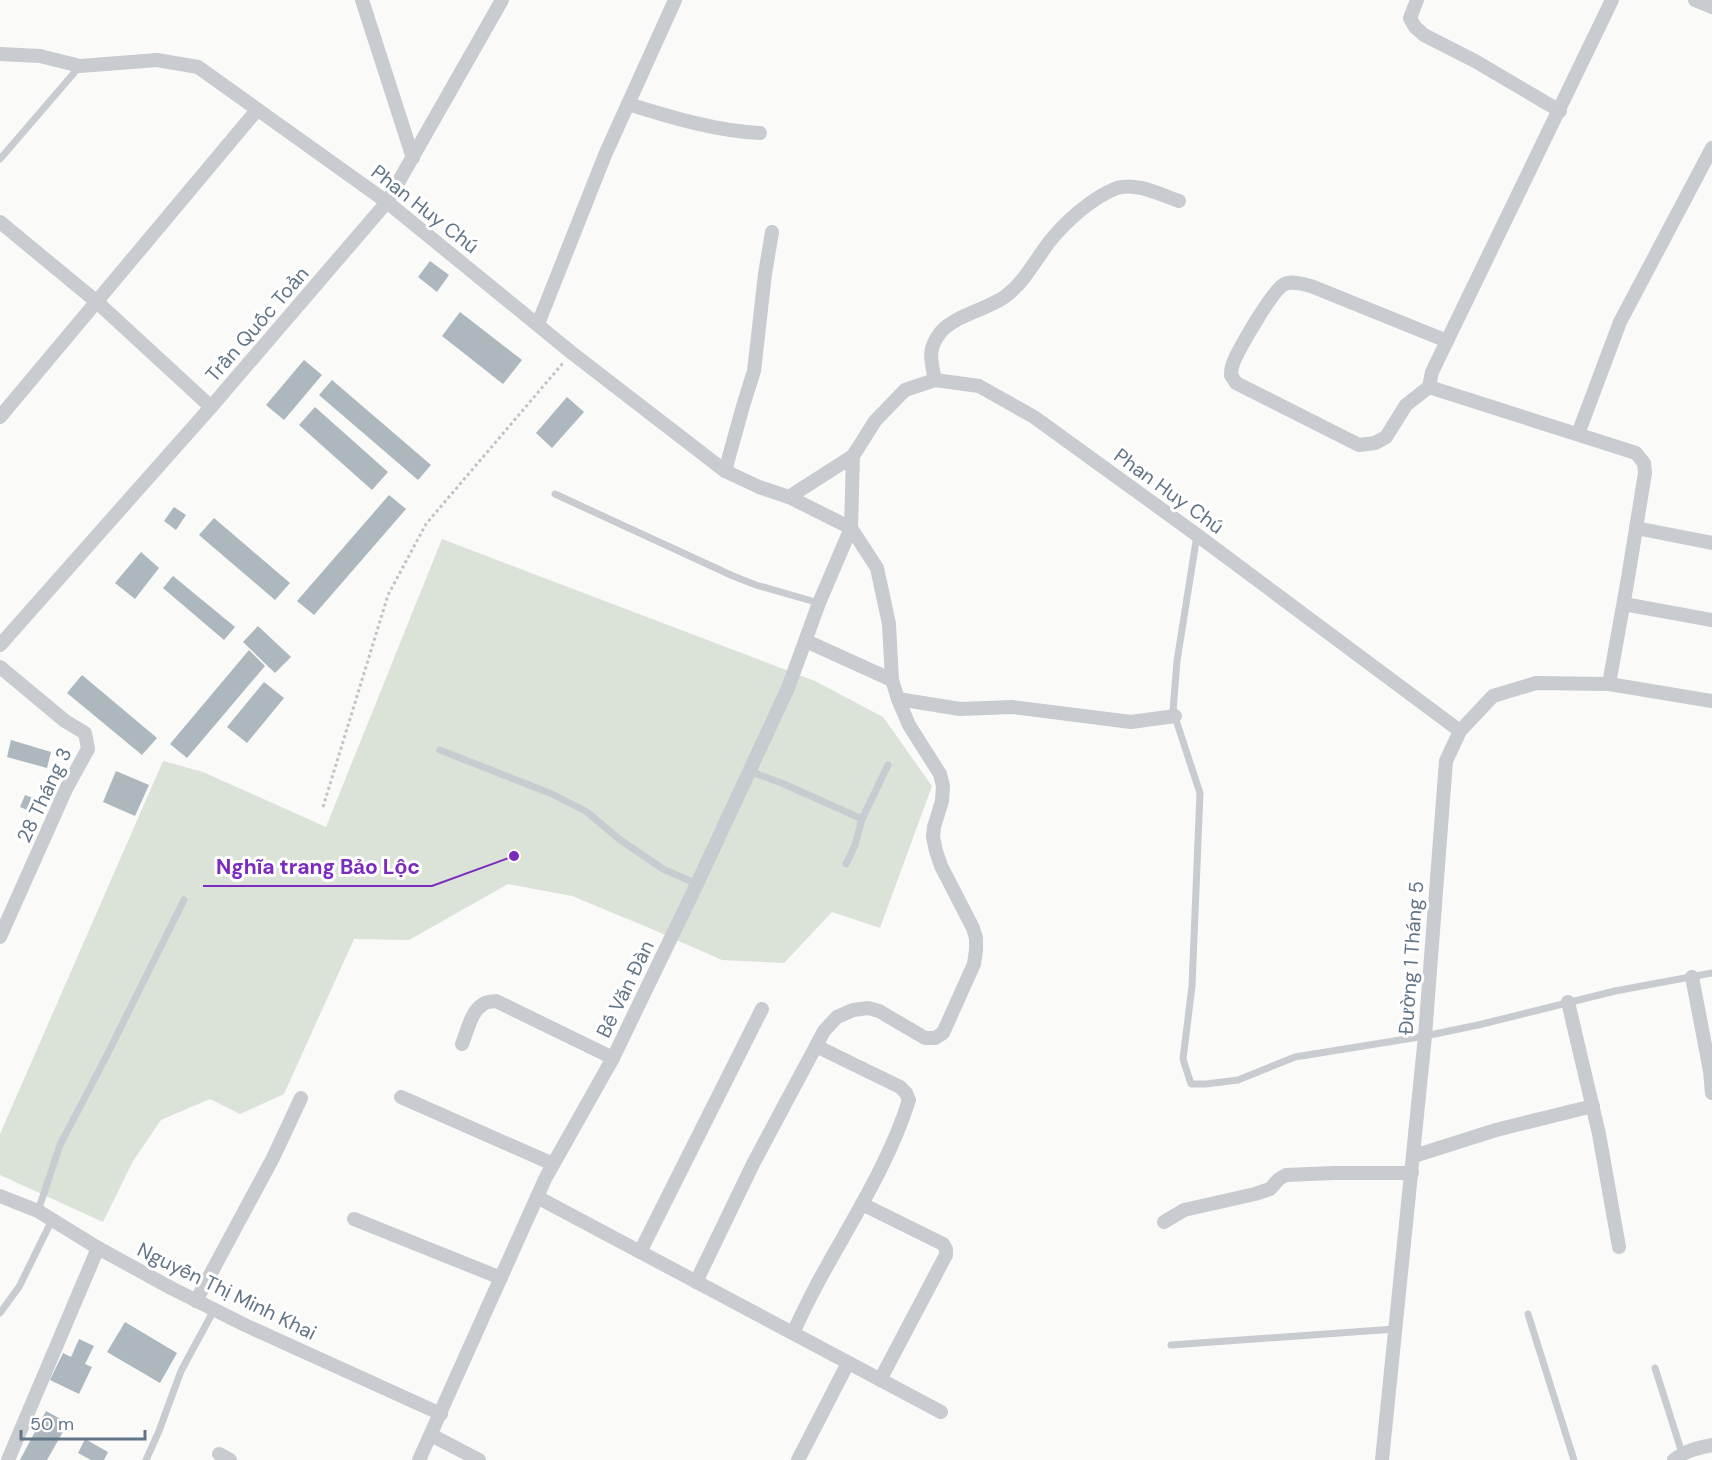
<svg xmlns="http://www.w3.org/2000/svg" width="1712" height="1460" font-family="'DM Sans',sans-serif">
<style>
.green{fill:#dbe2d8}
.building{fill:#adb7be}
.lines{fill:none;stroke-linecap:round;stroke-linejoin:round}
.path{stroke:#c1c4c6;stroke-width:3;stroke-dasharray:3 3;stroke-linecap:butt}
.service{stroke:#c8ccd0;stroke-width:7}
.minor{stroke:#c8ccd0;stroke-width:14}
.labels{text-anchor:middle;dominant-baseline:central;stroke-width:6;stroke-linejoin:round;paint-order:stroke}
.street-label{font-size:20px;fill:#627586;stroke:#fff}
.leader{fill:none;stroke:#7b2cbf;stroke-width:2}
.callout-dot{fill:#7b2cbf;stroke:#fff;stroke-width:2}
.callout-label{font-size:21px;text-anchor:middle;font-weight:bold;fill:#7b2cbf;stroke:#fff;stroke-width:6;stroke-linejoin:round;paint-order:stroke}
</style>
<rect width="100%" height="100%" fill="#fafaf8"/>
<polygon class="green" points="442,539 815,681 883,717 932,786 880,928 832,912 784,963 722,960 647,927 572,896 508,884 409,940 354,939 284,1094 240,1114 210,1099 161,1120 133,1161 103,1222 0,1175 0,1134 163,761 203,772 326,827"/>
<g class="building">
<polygon points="430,261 449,275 437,292 418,277"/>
<polygon points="460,312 522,360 503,384 442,336"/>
<polygon points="304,360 322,375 284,420 266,405"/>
<polygon points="332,380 431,465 418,480 319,395"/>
<polygon points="567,397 584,412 552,448 536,433"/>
<polygon points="315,407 388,472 372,490 299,425"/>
<polygon points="389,495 406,509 314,615 297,601"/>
<polygon points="174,507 186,515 176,530 164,521"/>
<polygon points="214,518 290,583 275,600 199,535"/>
<polygon points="141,552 159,568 135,599 115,583"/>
<polygon points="173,576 235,627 224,640 163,588"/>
<polygon points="258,626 291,657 275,673 243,642"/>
<polygon points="249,650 265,666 187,758 170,744"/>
<polygon points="82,675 157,738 142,755 67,693"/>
<polygon points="264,682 284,698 247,743 227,727"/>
<polygon points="11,740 51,752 47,768 7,757"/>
<polygon points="116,771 149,785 135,816 103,802"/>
<polygon points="25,795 44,802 39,815 20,807"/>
<polygon points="125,1322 177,1353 160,1383 107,1352"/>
<polygon points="79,1339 94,1346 85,1364 92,1367 79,1394 50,1380 63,1353 71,1357"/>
<polygon points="46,1411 68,1423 47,1460 20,1460"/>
<polygon points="85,1439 108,1452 104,1460 91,1460 78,1453"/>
</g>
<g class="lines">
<polyline class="path" points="323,807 388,595 426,524 563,363"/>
<g class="service">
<polyline points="0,159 80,66"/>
<polyline points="555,494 733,576 756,585 819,603"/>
<polyline points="1197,535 1177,661 1173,711 1200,793 1192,986 1183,1059 1191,1084 1206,1084 1238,1080 1295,1057 1425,1036 1478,1025 1615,991 1712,973"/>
<polyline points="440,750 552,794 587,812 619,839 663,869 697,884"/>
<polyline points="749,771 784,784 862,819"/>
<polyline points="846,864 855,845 862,819 888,765"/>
<polyline points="38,1211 60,1145 107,1055 184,900"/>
<polyline points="0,1313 19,1287 52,1220"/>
<polyline points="1528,1314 1574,1460"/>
<polyline points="1171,1345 1395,1329"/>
<polyline points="1655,1368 1682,1453"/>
<polyline points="146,1460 159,1431 181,1371 214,1310"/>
</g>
<g class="minor">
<polyline points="362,0 413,158"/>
<polyline points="1417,0 1410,18 1415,27 1424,35 1475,61 1560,111"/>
<polyline points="1695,0 1712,7"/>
<polyline points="0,54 40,56 80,66 157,60 198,67 387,202 572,353 725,471 759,487 789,497"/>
<path d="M628,104C670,117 716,131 760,133"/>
<polyline points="0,222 97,302 211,407"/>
<polyline points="538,324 605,155 675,0"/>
<path d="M935,380C931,360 927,350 940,333C952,316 990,309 1007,295C1026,280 1035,260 1050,241C1066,221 1093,197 1117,188C1137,182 1161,195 1179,201"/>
<path d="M1429,387L1406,405L1386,437L1375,443L1359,445L1236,383L1231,375C1231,370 1232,365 1234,361C1240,347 1271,293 1283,285C1291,280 1302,284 1311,286L1447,341"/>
<polyline points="0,417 257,110"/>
<polyline points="1578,434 1620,322 1712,148"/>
<polyline points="853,456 875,421 905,390 935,380 979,386 1034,417 1197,535 1460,731"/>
<polyline points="725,471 743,406 754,371 765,274 772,232"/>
<polyline points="1636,528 1712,543"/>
<polyline points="1624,604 1712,620"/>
<polyline points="806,641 892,680"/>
<polyline points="0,645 211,407 387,202 502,0"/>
<polyline points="0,667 65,721 85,733 88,749 67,787 0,937"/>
<polyline points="1609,684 1628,578 1645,473 1644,463 1636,453 1429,387 1432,372 1612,0"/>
<polyline points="898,699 960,709 1012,707 1131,722 1175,716"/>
<polyline points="1692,977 1710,1071 1712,1093"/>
<polyline points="1568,1002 1599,1134 1619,1247"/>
<path d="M462,1044C467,1032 471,1012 482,1005C486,1001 491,1002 496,1001L613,1058"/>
<polyline points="401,1097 553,1164"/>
<polyline points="1414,1156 1496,1130 1593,1106"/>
<polyline points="0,1196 38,1211 98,1248 173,1289 247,1326 441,1414"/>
<polyline points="537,1197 941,1412"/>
<polyline points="862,1204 943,1244 946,1249 946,1255 880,1380"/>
<polyline points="354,1219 501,1278"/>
<polyline points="1164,1222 1184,1210 1255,1194 1270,1189 1279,1179 1286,1175 1334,1173 1412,1173"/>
<polyline points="640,1252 762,1009"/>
<polyline points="196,1301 273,1158 301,1098"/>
<path d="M793,1333C800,1318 807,1303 815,1288C848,1226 888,1167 909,1100L906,1093L900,1087L816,1046"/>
<polyline points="431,1435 479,1460"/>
<polyline points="219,1454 230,1460"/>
<polyline points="8,1460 98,1248"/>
<polyline points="419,1460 546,1177 613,1058 697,884 788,688 819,603 851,528 853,456 789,497 851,528 877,568 889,624 892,680 898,699 909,725 940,774 943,786 942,801 934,827 933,837 936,851 941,866 973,928 976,938 976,950 974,964 943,1033 935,1038 925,1038 879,1011 868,1008 853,1010 837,1017 824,1031 753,1164 696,1282"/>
<polyline points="798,1460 848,1363"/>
<polyline points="1382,1460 1425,1036 1446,761 1460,731 1493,696 1536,683 1609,684 1712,701"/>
<path d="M1674,1460C1686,1450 1698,1448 1712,1445"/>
</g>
</g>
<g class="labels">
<g class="street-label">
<text transform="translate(425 209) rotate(38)">Phan Huy Chú</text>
<text transform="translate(257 324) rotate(-49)">Trần Quốc Toản</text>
<text transform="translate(1169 491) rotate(36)">Phan Huy Chú</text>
<text transform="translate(44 795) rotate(-65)">28 Tháng 3</text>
<text transform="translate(1411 958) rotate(-86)">Đường 1 Tháng 5</text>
<text transform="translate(625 989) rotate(-64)">Bế Văn Đàn</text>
<text transform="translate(227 1291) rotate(26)">Nguyễn Thị Minh Khai</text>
</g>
</g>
<path class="leader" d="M514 856L432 886H203"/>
<circle class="callout-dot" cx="514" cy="856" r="6"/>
<g class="callout-label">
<text x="318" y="874">Nghĩa trang Bảo Lộc</text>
</g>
<path d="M21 1430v9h124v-9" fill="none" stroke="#627586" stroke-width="3"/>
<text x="30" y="1430" font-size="18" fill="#627586" stroke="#ffffff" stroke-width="4.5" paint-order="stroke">50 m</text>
</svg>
